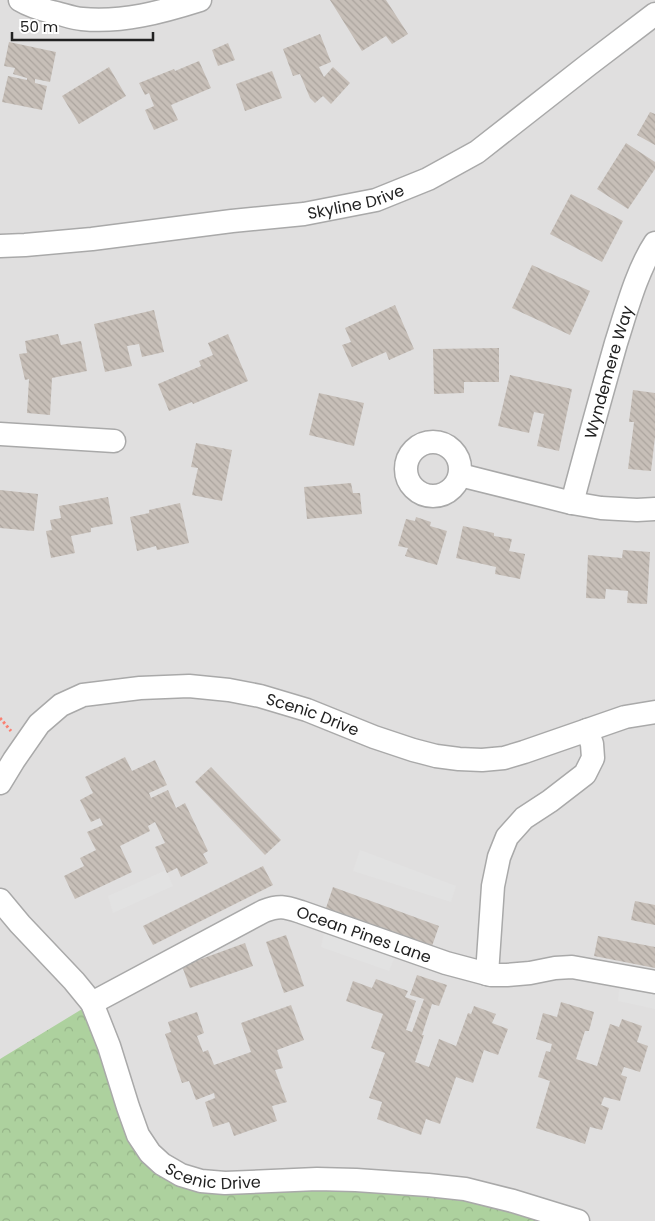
<svg xmlns="http://www.w3.org/2000/svg" width="655" height="1221" font-family="Poppins,sans-serif">
<style>
.residential{fill:#e0dfdf}
.forest{fill:url(#forest-crowns)}
.parking{fill:#e2e2e2}
.building{fill:url(#building-back-hatch)}
.lines{fill:none;stroke-linecap:round;stroke-linejoin:round}
.minor-casing{stroke:#a9a9a9;stroke-width:25}
.path{stroke:#fa8072;stroke-width:3;stroke-dasharray:2.5 2.5;stroke-linecap:butt}
.minor{stroke:#fff;stroke-width:22}
.labels{text-anchor:middle;dominant-baseline:central;stroke-width:4;stroke-linejoin:round;paint-order:stroke}
.street-label{font-size:16px;fill:#222;stroke:#fff}
</style>
<defs>
<pattern id="forest-crowns" width="20" height="18" patternUnits="userSpaceOnUse" patternTransform="scale(1.25)"><rect width="20" height="18" fill="#add19e"/><path d="M2 6a3 3 0 1 1 6 0M12 15a3 3 0 1 1 6 0" fill="none" stroke="#95b388"/></pattern>
<pattern id="building-back-hatch" width="6" height="6" patternUnits="userSpaceOnUse" patternTransform="scale(1.25)"><rect width="6" height="6" fill="#c7bfb8"/><path d="M-1 5l2 2M0 0l6 6M5-1l2 2" fill="none" stroke="#aba49e"/></pattern>
</defs>
<rect width="100%" height="100%" fill="#f2efe9"/>
<polygon class="residential" points="0,0 655,0 655,1221 578,1221 201,1181 3,1058 0,1059"/>
<polygon class="forest" points="92,1003 128,1107 181,1175 356,1180 578,1221 0,1221 0,1059"/>
<g class="parking">
<polygon points="360,850 456,886 451,902 353,871"/>
<polygon points="166,870 173,886 113,913 108,896"/>
<polygon points="325,929 396,954 389,971 321,947"/>
<polygon points="620,983 655,989 655,1009 618,1001"/>
</g>
<g class="building">
<polygon points="330,0 386,0 408,34 392,44 386,36 362,51"/>
<polygon points="320,34 331,62 319,67 324,77 333,67 350,83 331,104 323,96 315,103 310,98 300,74 293,76 283,49"/>
<polygon points="9,42 56,52 50,82 35,79 35,83 47,86 42,110 2,102 8,76 27,80 27,78 13,74 15,68 4,66"/>
<polygon points="228,43 235,60 218,66 212,50"/>
<polygon points="199,61 211,88 171,105 178,120 154,130 145,110 154,106 149,93 145,95 139,83 174,69 175,71"/>
<polygon points="109,67 126,96 79,124 62,96"/>
<polygon points="272,71 282,98 245,111 236,84"/>
<polygon points="650,112 655,114 655,145 637,135"/>
<polygon points="626,143 655,162 655,169 628,209 597,189"/>
<polygon points="571,194 623,221 602,262 550,234"/>
<polygon points="532,265 590,291 570,335 512,308"/>
<polygon points="395,305 414,349 389,360 386,352 352,367 342,345 351,342 345,328"/>
<polygon points="154,310 164,352 142,357 139,344 127,346 132,366 105,372 94,324"/>
<polygon points="58,334 61,345 81,341 87,371 52,378 50,415 27,413 29,379 25,380 19,354 27,353 25,341"/>
<polygon points="228,334 248,381 193,404 192,402 169,411 158,384 201,366 199,361 213,355 208,343"/>
<polygon points="499,348 499,382 464,382 464,393 434,394 433,349"/>
<polygon points="510,375 572,389 559,451 537,446 544,414 534,412 529,433 498,426"/>
<polygon points="633,390 655,393 655,437 651,471 628,469 634,422 629,422"/>
<polygon points="319,393 364,403 354,446 309,435"/>
<polygon points="196,443 232,450 222,501 192,495 198,468 191,467"/>
<polygon points="351,483 353,493 360,493 362,514 307,519 304,487"/>
<polygon points="0,490 38,494 34,531 0,528"/>
<polygon points="108,497 113,524 91,528 91,532 71,536 75,553 51,558 46,531 52,530 50,520 61,518 59,506"/>
<polygon points="180,503 189,543 157,550 156,546 137,551 130,517 149,513 149,510"/>
<polygon points="416,517 431,522 430,526 447,531 437,565 405,556 408,548 398,546 406,519 415,521"/>
<polygon points="463,526 494,533 494,536 512,539 509,551 525,554 520,579 495,574 496,567 456,558"/>
<polygon points="623,550 650,552 647,604 627,603 628,591 606,589 605,599 586,598 588,555 622,558"/>
<polygon points="125,757 132,771 155,760 167,785 149,793 151,798 168,790 176,808 185,803 208,851 203,854 208,863 181,877 177,868 167,873 155,847 165,843 155,822 148,826 150,831 120,846 132,872 75,899 64,876 84,866 80,858 96,850 87,832 103,825 100,818 91,822 80,800 93,793 85,777"/>
<polygon points="211,767 281,840 265,855 195,782"/>
<polygon points="263,866 273,885 153,945 143,926"/>
<polygon points="333,887 439,926 431,949 325,911"/>
<polygon points="635,901 655,905 655,925 631,920"/>
<polygon points="286,935 304,986 284,993 266,942"/>
<polygon points="598,936 655,947 655,968 594,956"/>
<polygon points="245,943 253,966 190,988 182,966"/>
<polygon points="417,975 447,985 439,1006 432,1004 422,1035 424,1035 415,1062 429,1067 439,1039 456,1046 468,1013 471,1014 474,1006 496,1014 492,1023 508,1029 498,1055 484,1050 473,1083 456,1077 440,1124 426,1119 421,1135 377,1119 382,1102 369,1098 385,1053 371,1048 383,1014 346,1001 353,981 372,988 376,979 408,991 405,997 416,1001 406,1030 412,1032 424,999 410,995"/>
<polygon points="561,1002 594,1012 589,1031 585,1031 576,1059 597,1066 610,1024 619,1027 622,1019 642,1026 637,1042 648,1046 640,1072 624,1067 621,1075 627,1077 620,1101 604,1097 601,1105 609,1108 602,1130 590,1127 585,1144 536,1128 550,1081 538,1077 546,1051 550,1052 552,1044 536,1039 543,1013 557,1017"/>
<polygon points="291,1005 304,1040 277,1050 283,1068 275,1070 287,1102 272,1106 277,1121 234,1136 229,1122 213,1127 205,1102 215,1098 214,1093 196,1100 189,1081 182,1083 165,1034 171,1032 168,1022 197,1012 204,1033 197,1036 203,1052 208,1050 214,1065 251,1052 241,1023"/>
</g>
<g class="lines">
<defs>
<g id="minor">
<path d="M20,0C30,6 40,9 52,12C62,14 72,18 82,19C122,23 162,12 200,0"/>
<path id="s1" d="M0,246L25,245L92,239L232,221L304,214L376,200L428,179L477,152L588,65L655,14"/>
<polyline points="0,434 114,441"/>
<circle cx="433" cy="469" r="27"/>
<polyline points="460,475 572,503 601,508 637,510 655,509"/>
<path id="s2" d="M572,503C586,450 601,396 616,343C626,312 637,270 655,243"/>
<path id="s3" d="M0,783L14,760L39,724L61,705L83,695L140,688L189,686L229,690L260,696L307,710L374,737L413,750L436,756L459,759L482,760L504,758L524,752L625,717L655,712"/>
<path id="s4" d="M0,900L20,924L74,981L92,1003L109,1046L128,1107L138,1135L150,1153L162,1164L181,1175L201,1181L225,1183L317,1179L356,1180L428,1185L465,1189L513,1201L578,1221"/>
<polyline points="487,974 493,886 499,857 507,837 524,818 550,801 585,774 593,758 592,744 587,730"/>
<path id="s5" d="M92,1003L264,911C280,905 285,907 301,912L446,963L491,975H507L530,973L555,968L572,967L655,982"/>
</g>
</defs>
<use href="#minor" class="minor-casing"/>
<polyline class="path" points="0,718 11,731"/>
<use href="#minor" class="minor"/>
</g>
<g class="labels">
<g class="street-label">
<text stroke="none"><textPath href="#s1" startOffset="359">Skyline Drive</textPath></text>
<text stroke="none"><textPath href="#s2" startOffset="136">Wyndemere Way</textPath></text>
<text stroke="none"><textPath href="#s3" startOffset="358">Scenic Drive</textPath></text>
<text stroke="none"><textPath href="#s5" startOffset="300">Ocean Pines Lane</textPath></text>
<text stroke="none"><textPath href="#s4" startOffset="370">Scenic Drive</textPath></text>
</g>
</g>
<path d="M12 32v8h141v-8" fill="none" stroke="#222222" stroke-width="2.5"/>
<text x="20" y="32" font-size="15" fill="#222222" stroke="#ffffff" stroke-width="4" paint-order="stroke">50 m</text>
</svg>
